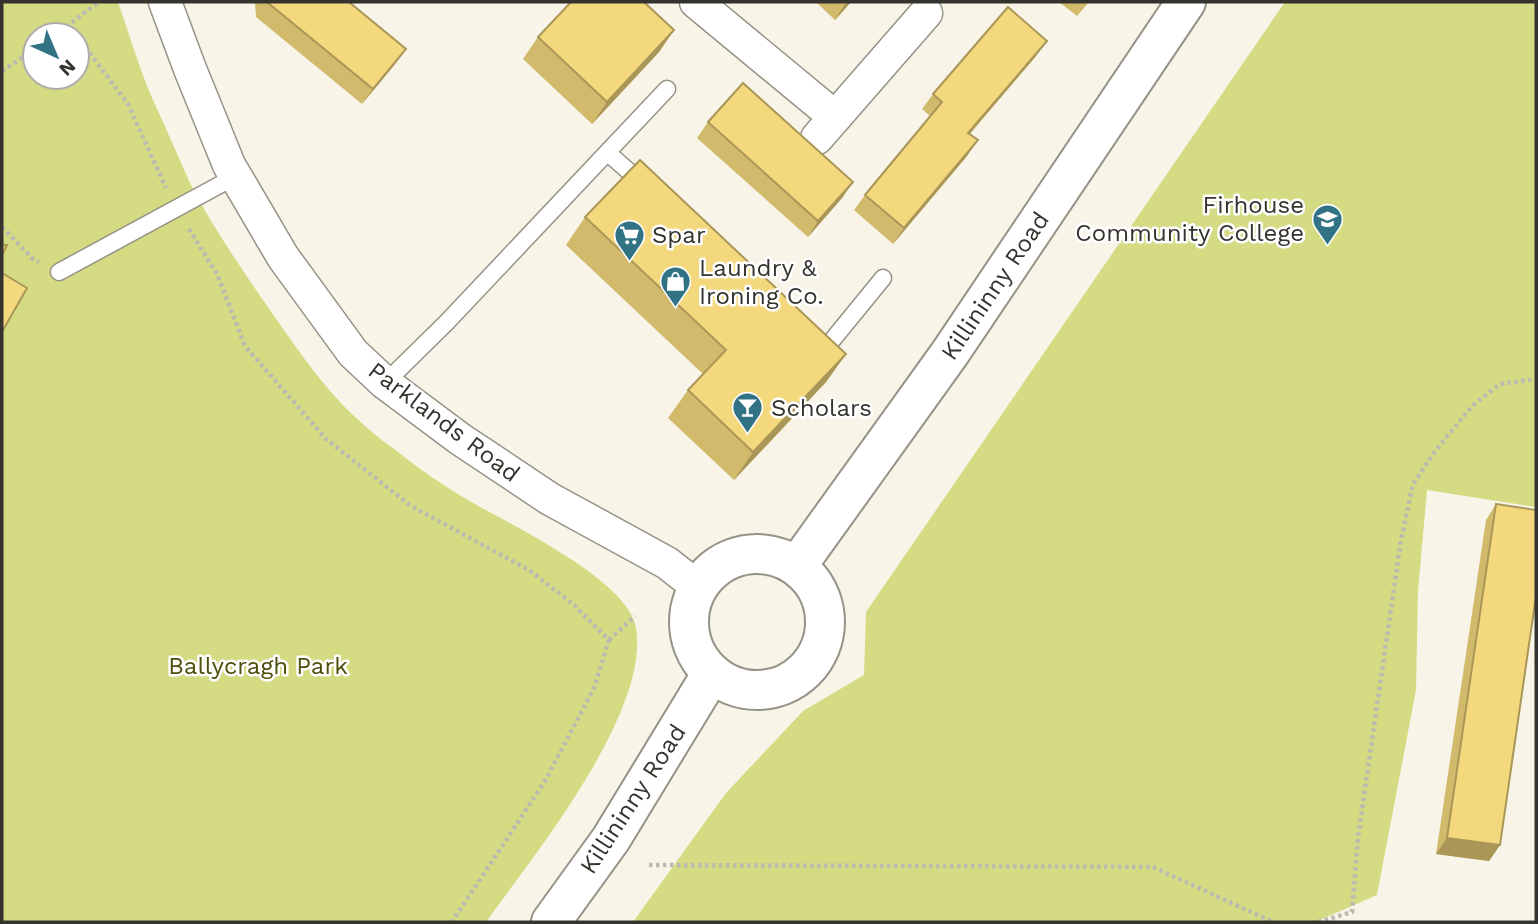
<svg xmlns="http://www.w3.org/2000/svg" width="1538" height="924" font-family="'Work Sans',sans-serif">
<style>
.green{fill:#d4db83;fill-rule:evenodd}
.lines{fill:none;stroke-linecap:round;stroke-linejoin:round}
.service-casing{stroke:#959286;stroke-width:19}
.minor-casing{stroke:#959286;stroke-width:35}
.secondary-casing{stroke:#959286;stroke-width:42}
.path{stroke:#bdbab0;stroke-width:4.5;stroke-dasharray:3.5 3.5;stroke-linecap:butt}
.service{stroke:#fff;stroke-width:16}
.minor{stroke:#fff;stroke-width:32}
.secondary{stroke:#fff;stroke-width:38}
.wall{fill:#d1ba6c}
.shaded-wall{fill:#aa9758}
.building{fill:#f3d87e;stroke:#aa9758;stroke-width:2}
.labels{text-anchor:middle;dominant-baseline:central;stroke-width:5;stroke-linejoin:round;paint-order:stroke}
.poi-label{font-size:24px;fill:#34332e;stroke:#fff;text-anchor:start}
.street-label{font-size:24px;fill:#34332e;stroke:#fff}
.park-label{font-size:24px;fill:#4c4f0a;stroke:#fff}
</style>
<rect width="100%" height="100%" fill="#f8f4e8"/>
<g class="green">
<path d="M2,2H118C128,30 136,58 147,86C155,106 165,125 173,145C181,161 187,178 195,193C218,235 245,274 272,313C293,343 315,375 340,402C357,420 377,437 398,452C419,469 443,485 466,499C507,523 629,580 636,628C650,713 534,855 486,922H2ZM35,35H77V77H35Z"/>
<polygon points="1285,2 1536,2 1536,507 1427,490 1418,591 1416,690 1377,895 1315,922 633,922 726,793 803,711 864,675 866,612"/>
</g>
<g class="lines">
<defs>
<g id="service">
<polyline points="608,153 643,184"/>
<polyline points="59,272 236,176"/>
<polyline points="818,342 825,349 883,278"/>
<polyline points="385,383 447,322 667,89"/>
</g>
<g id="minor">
<polyline points="165,2 190,69 229,165 283,257 353,353 385,383 460,439 550,499 667,563 699,588"/>
<polyline points="696,2 835,117"/>
<polyline points="817,138 926,13"/>
</g>
<g id="secondary">
<circle cx="757" cy="622" r="68"/>
<polyline points="797,566 950,353 1186,2"/>
<polyline points="551,922 611,839 712,673"/>
</g>
</defs>
<use href="#service" class="service-casing"/>
<use href="#minor" class="minor-casing"/>
<use href="#secondary" class="secondary-casing"/>
<g class="path">
<polyline points="55,35 99,2"/>
<polyline points="77,36 128,104 166,188"/>
<polyline points="2,71 35,49"/>
<polyline points="2,227 33,259 39,262"/>
<polyline points="189,229 217,274 245,346 326,439 411,506 529,570 574,605 609,640 594,688 545,781 452,922"/>
<polyline points="609,640 635,616"/>
<polyline points="649,865 1153,867 1273,922"/>
<polyline points="1318,922 1352,912 1358,837 1401,540 1413,484 1435,451 1472,406 1500,384 1536,379"/>
</g>
<use href="#service" class="service"/>
<use href="#minor" class="minor"/>
<use href="#secondary" class="secondary"/>
</g>
<g class="wall">
<polygon points="255,2 349,2 395,64 362,104 256,17"/>
<polygon points="816,2 851,2 835,20"/>
<polygon points="1059,2 1089,2 1077,16"/>
<polygon points="674,30 659,52 592,124 523,59 538,37"/>
<polygon points="1036,56 970,134 967,156 893,244 854,210 865,195 930,116 922,109 933,94"/>
<polygon points="708,122 853,182 842,198 808,237 697,138"/>
<polygon points="585,217 846,354 826,382 734,480 668,418 688,390 703,374 566,245"/>
<polygon points="1496,504 1500,845 1489,861 1436,854 1486,520"/>
</g>
<g class="shaded-wall">
<polygon points="848,2 851,2 835,20 845,4"/>
<polygon points="674,30 659,52 592,124 607,102"/>
<polygon points="1047,41 1036,56 957,148 968,133"/>
<polygon points="406,49 395,64 362,104 373,89"/>
<polygon points="978,140 967,156 893,244 904,228"/>
<polygon points="853,182 842,198 808,237 818,221"/>
<polygon points="846,354 826,382 734,480 753,452"/>
<polygon points="1447,838 1500,845 1489,861 1436,854"/>
</g>
<g class="building">
<polygon points="267,2 349,2 406,49 373,89"/>
<polygon points="571,2 644,2 674,30 607,102 538,37"/>
<polygon points="1008,7 1047,41 968,133 978,140 904,228 865,195 942,102 933,94"/>
<polygon points="743,83 853,182 818,221 708,122"/>
<polygon points="640,160 846,354 753,452 688,390 726,350 585,217"/>
<polygon points="2,245 7,245 2,255"/>
<polygon points="2,273 27,288 2,332"/>
<polygon points="1496,504 1536,510 1536,596 1500,845 1447,838"/>
</g>
<defs>
<symbol id="school-pin" viewBox="-11 -11 22 30"><path d="M0 17L-7.5 6A9.5 9.5 0 1 1 7.5 6Z" fill="#317385" stroke="#fff"/><path d="M0-5L7-2L0 1L-7-2ZM-4 1L0 2.5L4 1V4Q0 6-4 4Z" fill="#fff"/></symbol>
<symbol id="supermarket-pin" viewBox="-11 -11 22 30"><path d="M0 17L-7.5 6A9.5 9.5 0 1 1 7.5 6Z" fill="#317385" stroke="#fff"/><path d="M-6-5.5h2.5l.6 2H6L4.5 2H-2.5L-4.4-4H-6ZM-1.5 3.2a1.3 1.3 0 1 0 .1 0ZM3 3.2a1.3 1.3 0 1 0 .1 0Z" fill="#fff"/></symbol>
<symbol id="shop-pin" viewBox="-11 -11 22 30"><path d="M0 17L-7.5 6A9.5 9.5 0 1 1 7.5 6Z" fill="#317385" stroke="#fff"/><path d="M-5-2.5h2.3a2.7 3.5 0 0 1 5.4 0H5L5.5 6h-11ZM-1.5-2.5h3a1.5 2.3 0 0 0-3 0Z" fill="#fff"/></symbol>
<symbol id="bar-pin" viewBox="-11 -11 22 30"><path d="M0 17L-7.5 6A9.5 9.5 0 1 1 7.5 6Z" fill="#317385" stroke="#fff"/><path d="M-6-5H6L.8 .8V4.5H3.5V6h-7V4.5H-.8V.8Z" fill="#fff"/></symbol>
</defs>
<g fill-rule="evenodd">
<use href="#school-pin" x="1310" y="202" width="35" height="47"/>
<use href="#supermarket-pin" x="612" y="218" width="35" height="47"/>
<use href="#shop-pin" x="658" y="264" width="35" height="47"/>
<use href="#bar-pin" x="730" y="390" width="35" height="47"/>
</g>
<g class="labels">
<g class="poi-label">
<text x="1304" y="205" text-anchor="end">Firhouse<tspan x="1304" dy="28">Community College</tspan></text>
<text x="652" y="235">Spar</text>
<text x="699" y="268">Laundry &amp;<tspan x="699" dy="28">Ironing Co.</tspan></text>
<text x="771" y="408">Scholars</text>
</g>
<g class="street-label">
<text transform="translate(995 286) rotate(-56)">Killininny Road</text>
<text transform="translate(444 422) rotate(37)">Parklands Road</text>
<text transform="translate(633 799) rotate(-57)">Killininny Road</text>
</g>
<g class="park-label">
<text x="258" y="666">Ballycragh Park</text>
</g>
</g>
<rect width="1538" height="924" fill="none" stroke="#34332e" stroke-width="7"/>
<g transform="translate(56 56) rotate(136)"><circle r="33" fill="#ffffff" stroke="#aeadab" stroke-width="2"/>
<path d="M0-5L12 26L0 18L-12 26Z" fill="#317385"/>
<text y="-10" font-size="19" font-weight="bold" text-anchor="middle" fill="#34332e">N</text>
</g>
</svg>
